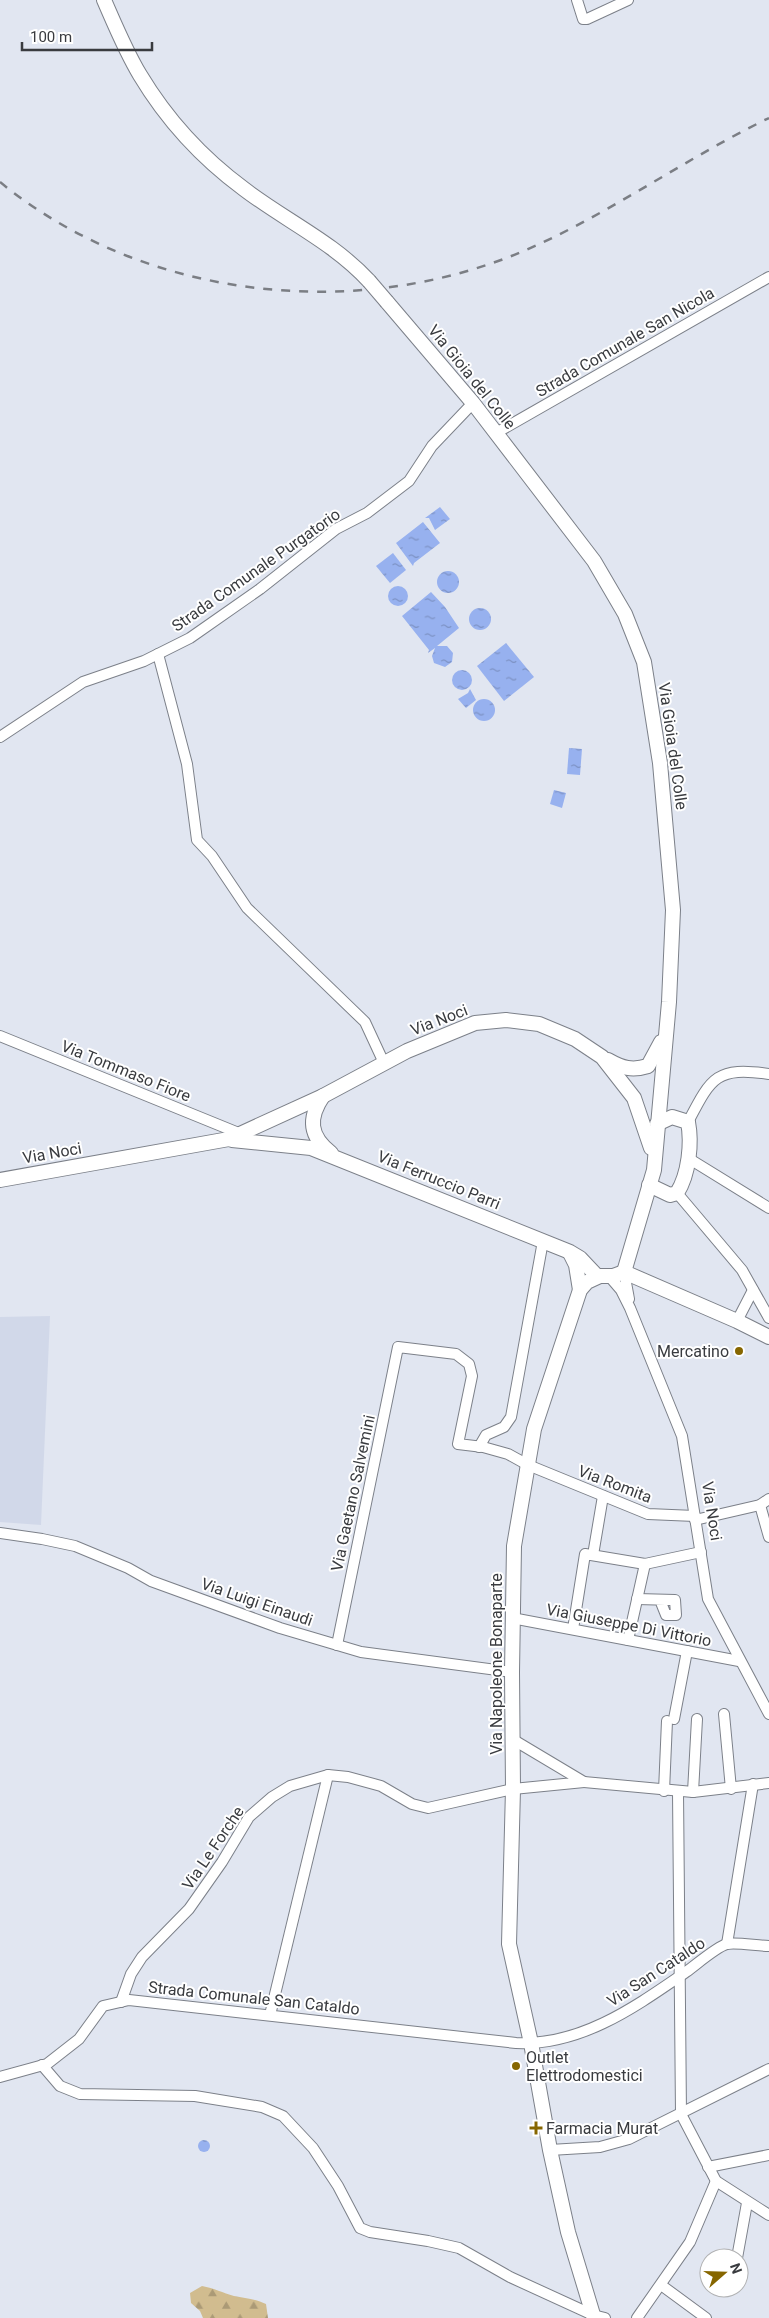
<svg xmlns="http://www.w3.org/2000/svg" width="769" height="2318" font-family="Roboto,sans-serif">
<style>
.built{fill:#d1d8e9}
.forest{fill:url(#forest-firs)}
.water{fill:url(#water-ripples)}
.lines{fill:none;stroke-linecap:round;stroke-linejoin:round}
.street-casing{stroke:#7c8089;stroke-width:12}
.secondary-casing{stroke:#7c8089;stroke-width:16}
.street{stroke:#fff;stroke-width:10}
.secondary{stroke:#fff;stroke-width:14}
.rail{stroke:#7b7e84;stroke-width:2.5;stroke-dasharray:9 9;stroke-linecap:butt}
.secondary-bridge-casing{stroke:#7c8089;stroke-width:16;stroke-linecap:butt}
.secondary-bridge{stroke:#fff;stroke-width:14}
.poi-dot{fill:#866600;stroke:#fff;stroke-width:2}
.labels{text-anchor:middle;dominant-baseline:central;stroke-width:4;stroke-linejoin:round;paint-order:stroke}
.street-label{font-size:16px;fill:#393b3f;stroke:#fff}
.poi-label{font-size:16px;fill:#393b3f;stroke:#fff;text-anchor:start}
</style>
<defs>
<pattern id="forest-firs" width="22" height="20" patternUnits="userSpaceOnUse" patternTransform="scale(1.25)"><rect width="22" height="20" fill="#d1bc8f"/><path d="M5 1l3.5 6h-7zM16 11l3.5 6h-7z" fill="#ab9a76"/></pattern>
<pattern id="water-ripples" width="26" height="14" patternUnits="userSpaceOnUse" patternTransform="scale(1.25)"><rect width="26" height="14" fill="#97b1ef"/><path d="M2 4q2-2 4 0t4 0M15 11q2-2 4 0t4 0" fill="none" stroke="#7c91c3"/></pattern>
</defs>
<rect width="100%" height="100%" fill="#e1e6f1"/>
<polygon class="built" points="50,1316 41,1525 0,1522 0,1317"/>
<path class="forest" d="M202,2286C214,2288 223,2293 234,2296C245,2298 255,2299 266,2304L268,2318H203L200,2311L191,2303L190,2293Z"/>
<g class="water">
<polygon points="440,507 450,519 435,530 429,518 425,518"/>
<polygon points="423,522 440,543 414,563 413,566 396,543"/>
<polygon points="393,553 406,570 390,583 376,566"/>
<circle cx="448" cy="582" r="11"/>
<circle cx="398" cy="596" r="10"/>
<polygon points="431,592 445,607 459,628 437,646 447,646 453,653 452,662 445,667 434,663 432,656 435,648 428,653 429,650 402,616"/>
<circle cx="480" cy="619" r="11"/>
<polygon points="506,643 534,677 504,701 477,666"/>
<circle cx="462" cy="680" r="10"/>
<polygon points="470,689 476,700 466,708 458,699 468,693"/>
<circle cx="484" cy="710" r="11"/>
<polygon points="569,748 582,749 580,775 567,774"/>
<polygon points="554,790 566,793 562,808 550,804"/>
<circle cx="204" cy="2146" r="6"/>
</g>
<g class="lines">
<defs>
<g id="street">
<polyline points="577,0 583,19 587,19 628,0"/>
<polyline points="496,433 769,277"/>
<polyline points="158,654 187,764 197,840 212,856 247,908 365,1022 384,1063"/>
<polyline points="0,737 83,682 144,661 190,638 260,589 336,529 367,513 409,481 432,446 473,403"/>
<polyline points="0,1036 241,1134"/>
<path d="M688,1122C711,1078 716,1066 769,1074"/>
<polyline points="688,1158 769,1208"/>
<polyline points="677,1193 742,1270 769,1318"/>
<polyline points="624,1272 629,1299"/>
<polyline points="609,1276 621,1290 630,1308 682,1436 708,1599 769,1714"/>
<polyline points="737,1321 753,1290"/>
<polyline points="479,1447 486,1435 504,1427 511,1417 543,1241"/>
<polyline points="760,1505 769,1537"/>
<polyline points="695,1520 760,1505 769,1499"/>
<polyline points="0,1533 42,1539 75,1546 128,1568 151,1581 280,1628 361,1652 512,1672"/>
<polyline points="593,1555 603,1496"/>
<polyline points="637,1599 675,1600 676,1615 666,1615 660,1600"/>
<polyline points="512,1618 739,1661"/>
<polyline points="573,1629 585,1554 645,1564 701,1552"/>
<polyline points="628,1640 645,1564"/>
<polyline points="337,1645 398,1347 456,1354 469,1364 472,1376 458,1444 483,1447 508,1454 528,1465 648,1514 695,1516"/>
<polyline points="724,1714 731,1789"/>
<polyline points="674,1719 687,1651"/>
<polyline points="584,1782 693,1792 769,1783"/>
<polyline points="664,1791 667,1721"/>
<polyline points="678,1792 681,2114 716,2181 769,2215"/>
<polyline points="693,1792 697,1719"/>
<polyline points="727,1944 753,1784"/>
<polyline points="121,2002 131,1974 142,1957 189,1909 222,1862 249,1817 272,1797 290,1786 328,1775 348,1777 381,1786 412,1804 428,1808 513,1789 584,1782 512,1739"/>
<polyline points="270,2015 328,1775"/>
<polyline points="42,2065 60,2086 80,2094 195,2096 262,2107 283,2116 313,2148 338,2186 360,2228 370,2232 428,2241 459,2248 510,2277 593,2315 605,2318"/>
<path d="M0,2077L47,2064L79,2039L103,2006L129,2000L516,2043C581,2046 635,2007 686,1972C696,1965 716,1947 727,1944C736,1942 758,1946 769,1946"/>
<polyline points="550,2150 600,2147 629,2139 769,2069"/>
<polyline points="708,2167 769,2155"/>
<polyline points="737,2258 747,2203"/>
<polyline points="661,2285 706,2318"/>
<polyline points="731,2289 731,2288"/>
<polyline points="637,2318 690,2242 716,2181"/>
</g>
<g id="secondary">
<path d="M104,0C115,25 126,52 140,75C167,120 202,158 244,189C286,221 333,242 369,281"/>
<polyline points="387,302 473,403 594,561 625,614 644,662 660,763 673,910 669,1002 654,1170 624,1272"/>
<path d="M608,1060C622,1068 632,1071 648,1066L661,1042"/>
<path d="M323,1096C308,1118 309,1136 331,1153"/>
<polyline points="232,1140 311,1148 570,1252 580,1258 597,1276 613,1276 624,1272"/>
<polyline points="0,1180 229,1139 323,1096 407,1051 475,1023 506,1020 539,1024 575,1039 602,1057 634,1098 651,1148"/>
<path d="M649,1185L670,1195L677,1193C689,1174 692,1143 688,1122L672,1117L657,1124"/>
<polyline points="570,1253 576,1265 580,1290"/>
<polyline points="624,1272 737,1321 769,1337"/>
<polyline points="594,2318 568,2232 550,2150 531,2043 509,1944 513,1789 512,1672 514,1546 534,1429 580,1290 587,1282 600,1276"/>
</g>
</defs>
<use href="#street" class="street-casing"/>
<use href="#secondary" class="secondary-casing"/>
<use href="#street" class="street"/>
<use href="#secondary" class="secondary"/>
<path class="rail" d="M0,182C144,300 357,323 526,250C611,213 686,158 769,118"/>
<defs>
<polyline id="secondary-bridge" points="369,281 387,302"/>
</defs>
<use href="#secondary-bridge" class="secondary-bridge-casing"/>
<use href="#secondary-bridge" class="secondary-bridge"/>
</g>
<g class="poi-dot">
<circle cx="739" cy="1351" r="5"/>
<circle cx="516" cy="2066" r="5"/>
<path d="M533.5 2120.5h5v5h5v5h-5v5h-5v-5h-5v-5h5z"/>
</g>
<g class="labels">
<g class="street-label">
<text transform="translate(625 342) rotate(-30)">Strada Comunale San Nicola</text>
<text transform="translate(472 377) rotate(51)">Via Gioia del Colle</text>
<text transform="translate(256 570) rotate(-35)">Strada Comunale Purgatorio</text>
<text transform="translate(673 746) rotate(82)">Via Gioia del Colle</text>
<text transform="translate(439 1020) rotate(-21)">Via Noci</text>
<text transform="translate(126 1071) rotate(22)">Via Tommaso Fiore</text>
<text transform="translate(52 1153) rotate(-10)">Via Noci</text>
<text transform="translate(439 1180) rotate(22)">Via Ferruccio Parri</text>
<text transform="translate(615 1484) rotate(21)">Via Romita</text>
<text transform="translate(353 1493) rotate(-78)">Via Gaetano Salvemini</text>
<text transform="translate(712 1511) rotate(81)">Via Noci</text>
<text transform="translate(257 1602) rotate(19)">Via Luigi Einaudi</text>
<text transform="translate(629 1625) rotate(11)">Via Giuseppe Di Vittorio</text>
<text transform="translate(496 1664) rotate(-90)">Via Napoleone Bonaparte</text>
<text transform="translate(213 1848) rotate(-56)">Via Le Forche</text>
<text transform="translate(656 1972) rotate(-33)">Via San Cataldo</text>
<text transform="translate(254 1998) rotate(6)">Strada Comunale San Cataldo</text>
</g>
<g class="poi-label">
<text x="729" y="1351" text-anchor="end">Mercatino</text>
<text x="526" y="2057">Outlet<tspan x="526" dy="18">Elettrodomestici</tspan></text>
<text x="546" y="2128">Farmacia Murat</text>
</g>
</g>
<g transform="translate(724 2273) rotate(70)"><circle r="24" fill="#ffffff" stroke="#b0b1b2"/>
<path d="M0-4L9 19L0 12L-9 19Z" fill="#866600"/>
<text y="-8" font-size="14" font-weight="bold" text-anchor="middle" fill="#393b3f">N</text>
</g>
<path d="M22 42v8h130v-8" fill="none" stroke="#393b3f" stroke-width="2.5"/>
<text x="30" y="42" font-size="15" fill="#393b3f" stroke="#ffffff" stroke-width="4" paint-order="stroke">100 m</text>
</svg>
